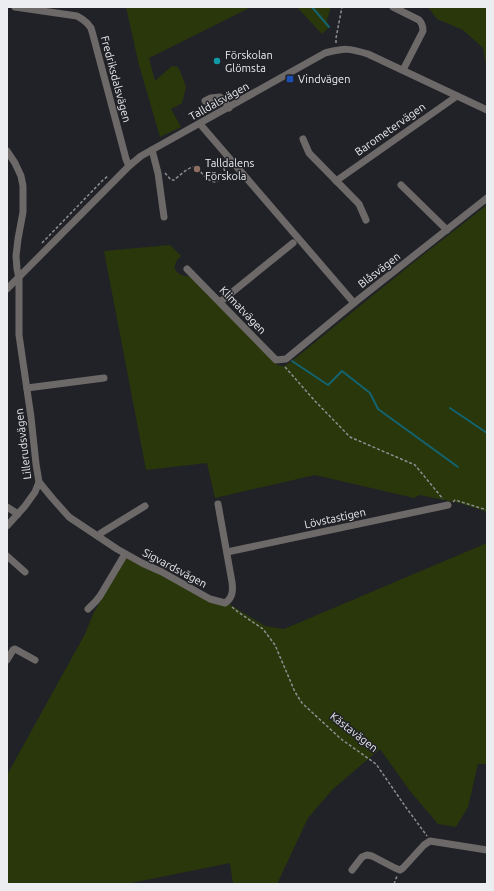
<svg xmlns="http://www.w3.org/2000/svg" width="494" height="891" font-family="Ubuntu,sans-serif">
<style>
.green{fill:#29370b}
.lines{fill:none;stroke-linecap:round;stroke-linejoin:round}
.stream{stroke:#136370;stroke-width:2}
.path{stroke:#8d8e91;stroke-width:1.5;stroke-dasharray:3 2;stroke-linecap:butt}
.minor{stroke:#6c6968;stroke-width:7}
.culture-dot{fill:#0f9aa8;stroke:#212227;stroke-width:1.5}
.transit-dot{fill:#1a4fb4;stroke:#212227;stroke-width:1.5}
.education-dot{fill:#8d6e63;stroke:#212227;stroke-width:1.5}
.labels{text-anchor:middle;dominant-baseline:central;stroke-width:3;stroke-linejoin:round;paint-order:stroke}
.poi-label{font-size:11px;fill:#ecedf0;stroke:#212227;text-anchor:start}
.street-label{font-size:11px;fill:#ecedf0;stroke:#212227}
</style>
<rect width="100%" height="100%" fill="#212227"/>
<g class="green">
<polygon points="126,7 251,7 149,58 155,81 172,66 178,67 182,76 186,87 182,103 171,109 181,127 160,137 139,65"/>
<polygon points="297,7 331,7 327,20 329,27 322,34"/>
<polygon points="428,7 487,7 487,65 486,65 483,48 463,30 437,19"/>
<path d="M487,205V512L459,503L420,495L414,498L315,475L215,498L207,463L146,470L104,251L170,245L181,256C168,268 177,276 191,277L277,365L284,366L292,361L414,262Z"/>
<polygon points="487,543 487,764 478,764 468,807 456,827 438,824 410,791 380,749 333,789 308,818 277,884 233,884 230,863 126,884 7,884 7,775 85,634 94,612 128,555 180,582 226,602 265,626 284,629"/>
</g>
<g class="lines">
<g class="stream">
<polyline points="312,7 329,27"/>
<polyline points="292,361 328,385 342,371 370,393 378,409 458,467"/>
<polyline points="450,408 487,433"/>
</g>
<g class="path">
<polyline points="336,43 336,38 342,7"/>
<path d="M165,173L171,180H174C178,177 187,168 193,167C199,166 205,182 216,182L226,175L224,169V164"/>
<polyline points="42,243 103,180 108,176"/>
<polyline points="285,367 315,401 350,437 415,465 443,499"/>
<polyline points="453,502 455,500 487,510"/>
<polyline points="232,607 238,612 263,629 275,645 295,692 302,703 341,739 376,764 405,806 427,836"/>
<polyline points="394,884 397,876"/>
</g>
<g class="minor">
<polyline points="15,7 77,16 82,19 87,23 91,28 93,35 126,159 129,166"/>
<path d="M393,7L419,20C422,23 423,26 423,31L403,70"/>
<polyline points="205,101 211,98 220,97 224,100 229,108"/>
<polyline points="200,124 354,303"/>
<polyline points="303,139 309,153 359,204 366,220"/>
<polyline points="152,150 158,173 164,217"/>
<polyline points="7,151 15,163 21,176 23,186 23,212 18,239 16,256 17,269 19,278 19,335 31,417 36,464 39,482 35,492 25,506 7,526"/>
<polyline points="336,181 457,96"/>
<polyline points="401,185 447,230"/>
<polyline points="187,269 276,360 286,359 354,303 487,198"/>
<path d="M7,289L129,166L141,156L325,53C345,48 348,48 368,54L487,110"/>
<polyline points="220,302 293,243"/>
<polyline points="27,388 104,378"/>
<path d="M39,482L53,499L69,517L117,549L142,563L162,572L210,599L225,603C233,598 233,590 232,582L218,504"/>
<polyline points="7,507 18,514"/>
<polyline points="98,536 101,533 145,506"/>
<polyline points="227,552 448,505"/>
<polyline points="7,556 25,572"/>
<polyline points="88,609 96,601 100,596 125,554"/>
<polyline points="7,660 13,650 15,649 35,660"/>
<polyline points="352,870 362,857 367,855 372,856 395,868 400,870 403,868 424,845 430,841 487,850"/>
</g>
</g>
<circle class="culture-dot" cx="217" cy="61" r="4"/>
<rect class="transit-dot" x="286" y="75" width="8" height="8" rx="2"/>
<circle class="education-dot" cx="197" cy="169" r="4"/>
<g class="labels">
<g class="poi-label">
<text x="225" y="55">Förskolan<tspan x="225" dy="13">Glömsta</tspan></text>
<text x="298" y="79">Vindvägen</text>
<text x="205" y="163">Talldalens<tspan x="205" dy="13">Förskola</tspan></text>
</g>
<g class="street-label">
<text transform="translate(116 79) rotate(75)">Fredriksdalsvägen</text>
<text transform="translate(219 101) rotate(-29)">Talldalsvägen</text>
<text transform="translate(390 129) rotate(-35)">Barometervägen</text>
<text transform="translate(379 270) rotate(-38)">Blåsvägen</text>
<text transform="translate(243 310) rotate(46)">Klimatvägen</text>
<text transform="translate(23 444) rotate(-97)">Lillerudsvägen</text>
<text transform="translate(335 518) rotate(-12)">Lövstastigen</text>
<text transform="translate(175 568) rotate(28)">Sigvardsvägen</text>
<text transform="translate(354 732) rotate(38)">Kästavägen</text>
</g>
</g>
<rect width="494" height="891" fill="none" stroke="#ecedf0" stroke-width="16"/>
</svg>
